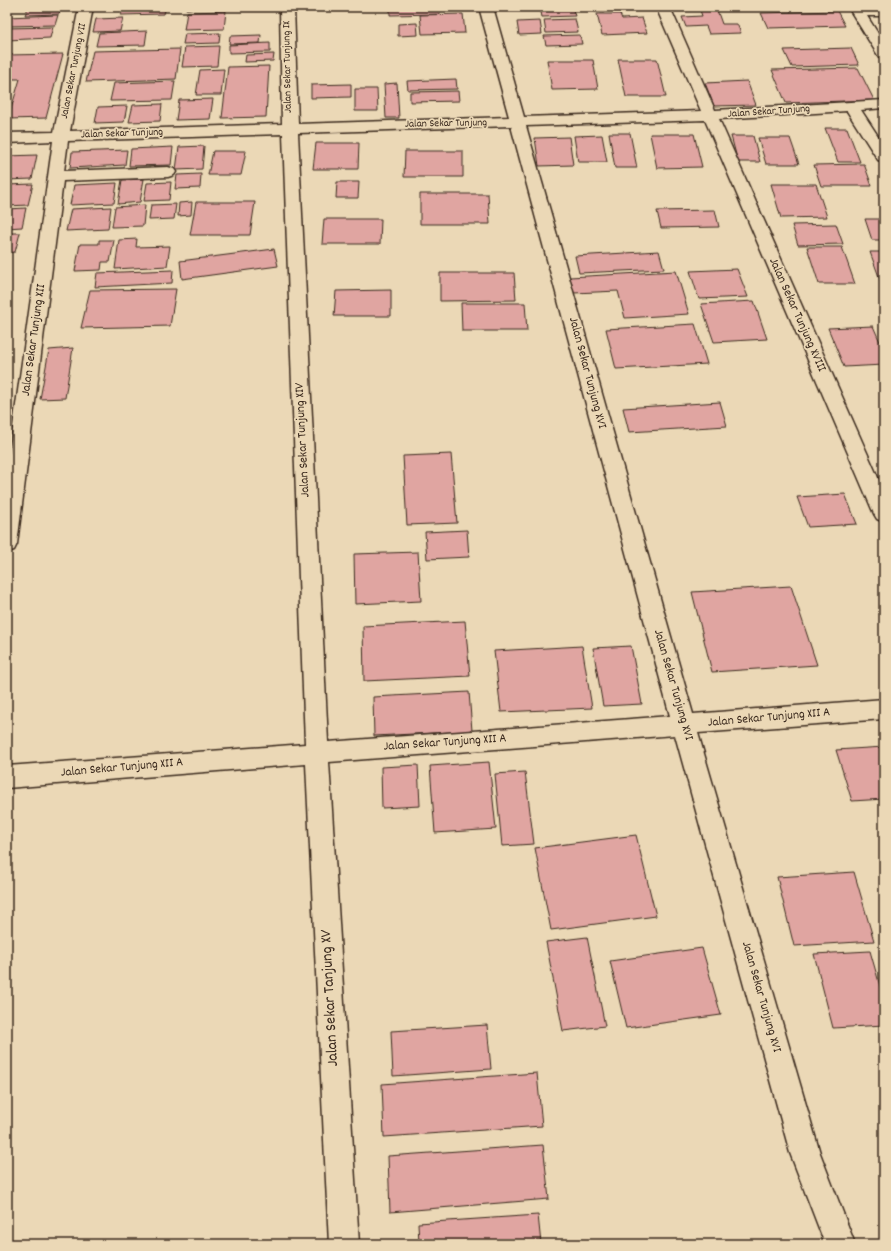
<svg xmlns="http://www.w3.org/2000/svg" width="891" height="1251" font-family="Dekko,sans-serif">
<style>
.building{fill:#e0a5a1;stroke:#3b2a1e}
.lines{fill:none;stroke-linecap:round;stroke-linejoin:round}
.street-casing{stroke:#3b2a1e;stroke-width:3}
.street{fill:#ebd8b6;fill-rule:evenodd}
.labels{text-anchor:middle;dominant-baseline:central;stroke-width:3.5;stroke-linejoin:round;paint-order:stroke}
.far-street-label{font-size:11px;fill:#3b2a1e;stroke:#ebd8b6}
.street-label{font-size:13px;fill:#3b2a1e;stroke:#ebd8b6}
.near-street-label{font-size:16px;fill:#3b2a1e;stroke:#ebd8b6}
</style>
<rect width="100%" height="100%" fill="#ebd8b6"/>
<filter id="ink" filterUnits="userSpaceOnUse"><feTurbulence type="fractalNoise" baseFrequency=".025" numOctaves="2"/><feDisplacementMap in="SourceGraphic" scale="8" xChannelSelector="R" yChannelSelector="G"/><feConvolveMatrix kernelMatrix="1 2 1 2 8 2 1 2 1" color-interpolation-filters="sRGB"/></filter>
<g filter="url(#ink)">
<g class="building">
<polygon points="61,7 59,14 25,15 28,8"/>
<polygon points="123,7 166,7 164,14 121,15"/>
<polygon points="186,7 240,7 186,9"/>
<polygon points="390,7 439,7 440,14 390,15"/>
<polygon points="540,7 572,7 575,16 542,17"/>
<polygon points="594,7 616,7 617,11 595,12"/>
<polygon points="699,7 730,7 731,10 717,10 722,24 737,24 741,33 709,34 706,26 686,27 682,17 702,16"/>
<polygon points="744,7 785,7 786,9 745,10"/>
<polygon points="226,11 224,29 184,30 187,12"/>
<polygon points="837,11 845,26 768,28 761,13"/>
<polygon points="463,14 465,33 422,34 420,15"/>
<polygon points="597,14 620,14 622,19 642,18 647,33 602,35"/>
<polygon points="58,15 55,25 7,26 7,17"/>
<polygon points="123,18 120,31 93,32 96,19"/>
<polygon points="575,19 578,32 546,33 544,20"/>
<polygon points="540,21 542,34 519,35 517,22"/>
<polygon points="417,23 418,35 398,36 398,24"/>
<polygon points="53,27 50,38 7,40 7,28"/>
<polygon points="147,31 145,45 96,46 99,33"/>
<polygon points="220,33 219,43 183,44 185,34"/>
<polygon points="261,35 260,43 229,44 230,36"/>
<polygon points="580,35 582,44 546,45 544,36"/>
<polygon points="270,43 270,52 229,53 229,45"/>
<polygon points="219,46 217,66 182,67 185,47"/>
<polygon points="851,48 859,65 792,67 784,50"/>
<polygon points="180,49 176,79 86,82 93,51"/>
<polygon points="63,54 46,118 8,119 20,79 7,79 7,55"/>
<polygon points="274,54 273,61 245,62 246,55"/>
<polygon points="618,59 657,59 666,97 626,97"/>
<polygon points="547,60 593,60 598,89 552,90"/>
<polygon points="269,66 266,117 222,118 228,67"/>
<polygon points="858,68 874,100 786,103 772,70"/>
<polygon points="224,69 221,95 196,95 200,70"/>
<polygon points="456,79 457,89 408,90 407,81"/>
<polygon points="175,81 172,100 110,101 114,83"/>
<polygon points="747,81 756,105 714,106 705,83"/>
<polygon points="397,83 399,118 386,118 384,84"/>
<polygon points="351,84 351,97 311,98 311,85"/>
<polygon points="355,89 377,89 378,111 355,111"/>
<polygon points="458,91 459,101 410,102 410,92"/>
<polygon points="213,99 210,119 176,120 179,100"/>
<polygon points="162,104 160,121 129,122 133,105"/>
<polygon points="127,106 124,122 95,123 98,107"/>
<polygon points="825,128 847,128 860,162 838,162"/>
<polygon points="609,133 630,133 637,168 615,168"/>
<polygon points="650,134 694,134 702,167 657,168"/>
<polygon points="602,135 607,162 578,162 574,136"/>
<polygon points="731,136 753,136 760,162 738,162"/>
<polygon points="569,137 573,165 539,166 535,138"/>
<polygon points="758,138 790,138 799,164 766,164"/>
<polygon points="316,143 359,143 358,169 313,169"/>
<polygon points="204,146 202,169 176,170 179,147"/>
<polygon points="173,147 171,165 129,166 131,149"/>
<polygon points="127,150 125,165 70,168 72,152"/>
<polygon points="213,151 246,151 241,175 208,175"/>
<polygon points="405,151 463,151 463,177 404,177"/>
<polygon points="37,155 32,179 7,180 7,156"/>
<polygon points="864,164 872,186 821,186 814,165"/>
<polygon points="201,174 200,188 175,189 177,175"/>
<polygon points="144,179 140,202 118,204 122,180"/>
<polygon points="171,182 169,200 144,201 147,183"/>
<polygon points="337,182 359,182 358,198 336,198"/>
<polygon points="117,183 114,203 70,205 74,185"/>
<polygon points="33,184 28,205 7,206 7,185"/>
<polygon points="771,184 816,184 827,217 781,218"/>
<polygon points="420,194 488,194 490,224 420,224"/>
<polygon points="192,202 191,215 178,216 179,203"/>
<polygon points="196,202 255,202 250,235 190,235"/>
<polygon points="176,204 174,219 149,220 151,205"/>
<polygon points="145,205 143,226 112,227 115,207"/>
<polygon points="111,207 108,229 66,231 71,209"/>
<polygon points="26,208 22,227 7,228 7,209"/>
<polygon points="715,210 719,227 661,228 657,211"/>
<polygon points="324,219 381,219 380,244 322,244"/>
<polygon points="865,219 884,219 884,240 872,240"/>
<polygon points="836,224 843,244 798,245 792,225"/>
<polygon points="7,233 20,233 15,252 7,253"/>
<polygon points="137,239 136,247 170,246 167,266 115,269 119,240"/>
<polygon points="99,240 114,240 110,262 102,262 101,270 75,271 80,244 99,244"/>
<polygon points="807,247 842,247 855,284 819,284"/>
<polygon points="274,249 278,266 182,279 180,261"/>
<polygon points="659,251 664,269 579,273 575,256"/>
<polygon points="870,252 884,252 884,285 882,285"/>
<polygon points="737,269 748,297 699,299 690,271"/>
<polygon points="173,270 172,283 95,287 97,273"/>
<polygon points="676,271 689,314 625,318 618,291 574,293 570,277"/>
<polygon points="440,273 514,273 516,300 440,301"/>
<polygon points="176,289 170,326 81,328 90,290"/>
<polygon points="391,290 391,316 334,316 336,291"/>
<polygon points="754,301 767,339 714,342 701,304"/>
<polygon points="461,303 525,303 527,331 462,331"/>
<polygon points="695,324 707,364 616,369 606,329"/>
<polygon points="873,326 884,351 884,365 844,367 828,328"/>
<polygon points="73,348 65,398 40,399 49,350"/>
<polygon points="720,402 727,426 629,432 623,408"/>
<polygon points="451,454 457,523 407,525 403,456"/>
<polygon points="845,494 857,524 808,527 797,497"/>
<polygon points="467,530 469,557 427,559 425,532"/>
<polygon points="418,552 421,601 355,604 354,554"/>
<polygon points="791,586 817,665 712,672 692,592"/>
<polygon points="465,621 470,676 364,681 363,626"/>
<polygon points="582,646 592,708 501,712 494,651"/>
<polygon points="631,646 642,704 603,706 593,648"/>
<polygon points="469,692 472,731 374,736 373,697"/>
<polygon points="884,747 884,799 852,801 836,750"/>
<polygon points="489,762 496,829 435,833 430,766"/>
<polygon points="418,765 420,806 382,808 381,767"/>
<polygon points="525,772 534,844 502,846 495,774"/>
<polygon points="636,835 656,916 551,930 535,848"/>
<polygon points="854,872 874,941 794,946 777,877"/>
<polygon points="587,937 605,1026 563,1031 546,942"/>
<polygon points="702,948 721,1015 626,1028 610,961"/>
<polygon points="870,951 884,1000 884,1025 833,1028 814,954"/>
<polygon points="487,1025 491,1069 393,1076 391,1031"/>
<polygon points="537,1073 542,1126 384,1137 382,1084"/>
<polygon points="543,1145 549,1199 390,1212 388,1156"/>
<polygon points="538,1215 541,1244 419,1244 418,1223"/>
</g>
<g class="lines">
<defs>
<g id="street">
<path d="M79,7H93L70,131L282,124L280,7H294L298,124L509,117L479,7H493L524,117L701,111L656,7H670L715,110L884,100V108L861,110L884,145V162L878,160L847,111L719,119L884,491V522L877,519L874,514L705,120L526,126L693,714L884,699V719L698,733L820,1153L855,1244H825L790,1153L675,735L329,762L359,1244H329L306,764L7,788V766L305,744L283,134L68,141L64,171L168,167L174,169L176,172L174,175L168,177L63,181L17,544L14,550L7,552V469L53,141L7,143V133L54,132ZM511,126L670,716L328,742L298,133Z"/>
<polygon points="848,7 884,8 884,16 867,16 884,43 884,58 879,57"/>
</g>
</defs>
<use href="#street" class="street-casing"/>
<use href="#street" class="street"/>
</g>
</g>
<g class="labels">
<g class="far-street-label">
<text transform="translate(288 67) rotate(-91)">Jalan Sekar Tunjung IX</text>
<text transform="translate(74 71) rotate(-79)">Jalan Sekar Tunjung VII</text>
<text transform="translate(769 112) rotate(-4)">Jalan Sekar Tunjung</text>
<text transform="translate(446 124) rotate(-1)">Jalan Sekar Tunjung</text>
<text transform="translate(122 134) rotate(-2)">Jalan Sekar Tunjung</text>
</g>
<g class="street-label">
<text transform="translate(797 315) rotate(66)">Jalan Sekar Tunjung XVIII</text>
<text transform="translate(34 340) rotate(-82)">Jalan Sekar Tunjung XII</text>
<text transform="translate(587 373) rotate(75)">Jalan Sekar Tunjung XVI</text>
<text transform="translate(303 440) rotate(-93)">Jalan Sekar Tunjung XIV</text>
<text transform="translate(673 685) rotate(74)">Jalan Sekar Tunjung XVI</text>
<text transform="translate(769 718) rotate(-5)">Jalan Sekar Tunjung XII A</text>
<text transform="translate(445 743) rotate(-4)">Jalan Sekar Tunjung XII A</text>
<text transform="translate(122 768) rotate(-5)">Jalan Sekar Tunjung XII A</text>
<text transform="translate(761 997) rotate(74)">Jalan Sekar Tunjung XVI</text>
</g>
<g class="near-street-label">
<text transform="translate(330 998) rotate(-93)">Jalan Sekar Tanjung XV</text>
</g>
</g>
<rect width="891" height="1251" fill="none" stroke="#ebd8b6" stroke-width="24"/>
<rect x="12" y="12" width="867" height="1227" fill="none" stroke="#3b2a1e" stroke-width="1.5" filter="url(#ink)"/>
</svg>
